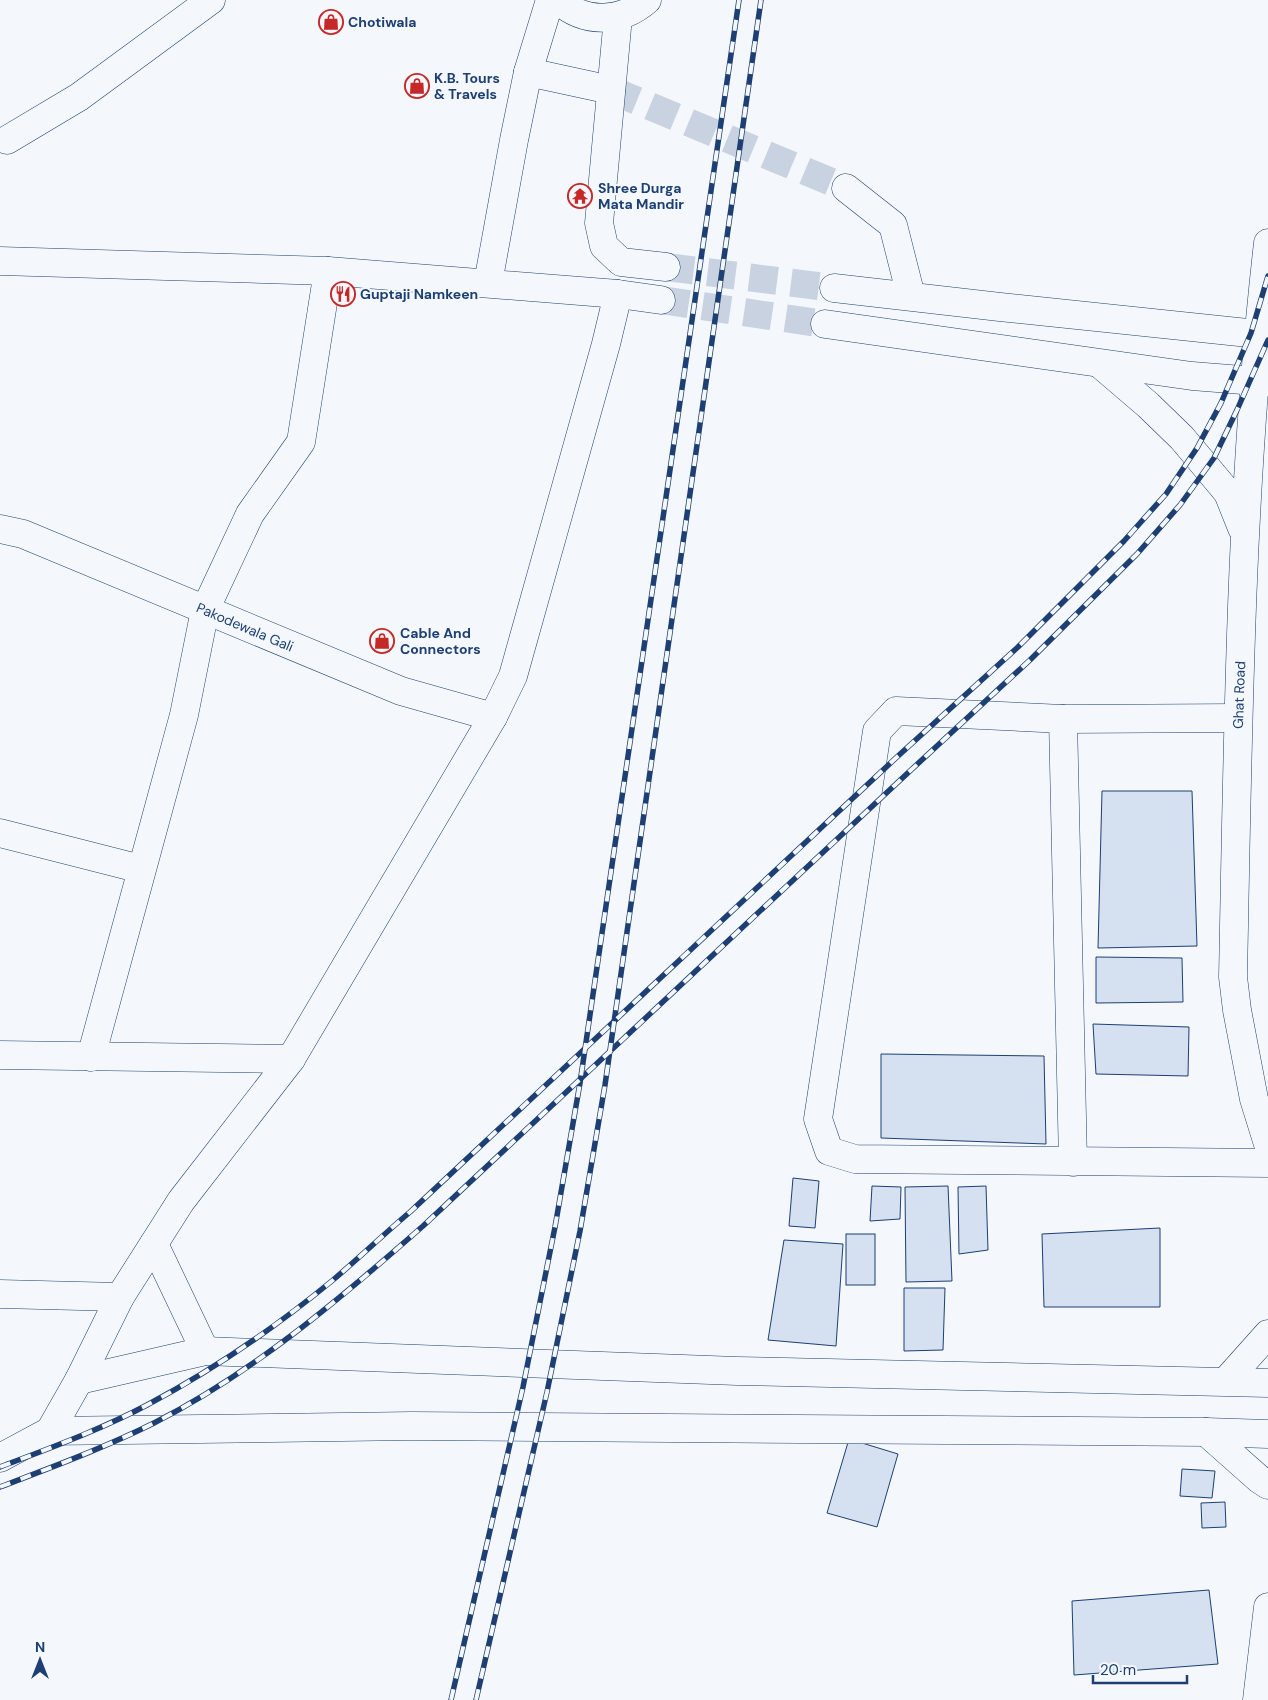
<svg xmlns="http://www.w3.org/2000/svg" width="1268" height="1700" font-family="'DM Sans',sans-serif">
<style>
.building{fill:#d5e0f0;stroke:#1d3f73}
.lines{fill:none;stroke-linecap:round;stroke-linejoin:round}
.secondary-tunnel{stroke:#c9d2e0;stroke-width:28;stroke-dasharray:28 14;stroke-linecap:butt}
.street-casing{stroke:#1d3f73;stroke-width:29}
.secondary-casing{stroke:#1d3f73;stroke-width:29}
.street{stroke:#f4f7fb;stroke-width:28}
.secondary{stroke:#f4f7fb;stroke-width:28}
.rail-casing{stroke:#1d3f73;stroke-width:5.5}
.rail{stroke:#f4f7fb;stroke-width:4;stroke-dasharray:11;stroke-linecap:butt}
.labels{text-anchor:middle;dominant-baseline:central;stroke-width:4;stroke-linejoin:round;paint-order:stroke}
.poi-label{font-size:14px;font-weight:bold;fill:#1d3f73;stroke:#f4f7fb;text-anchor:start}
.street-label{font-size:14px;fill:#1d3f73;stroke:#f4f7fb}
</style>
<rect width="100%" height="100%" fill="#f4f7fb"/>
<g class="building">
<polygon points="1102,791 1192,791 1197,946 1098,948"/>
<polygon points="1096,957 1182,958 1183,1002 1096,1003"/>
<polygon points="1093,1024 1189,1027 1188,1076 1096,1074"/>
<polygon points="881,1054 1044,1056 1046,1144 881,1138"/>
<polygon points="793,1178 819,1181 815,1228 789,1226"/>
<polygon points="872,1186 901,1187 900,1219 870,1221"/>
<polygon points="948,1186 952,1281 906,1282 905,1187"/>
<polygon points="986,1186 988,1250 959,1254 958,1187"/>
<polygon points="1160,1228 1160,1307 1044,1307 1042,1234"/>
<rect x="846" y="1234" width="29" height="51"/>
<polygon points="784,1240 843,1244 836,1346 768,1340"/>
<polygon points="904,1288 945,1288 943,1350 904,1351"/>
<polygon points="849,1439 898,1454 877,1527 827,1513"/>
<polygon points="1182,1469 1215,1471 1212,1498 1180,1496"/>
<polygon points="1225,1502 1226,1527 1202,1528 1201,1503"/>
<polygon points="1209,1590 1218,1664 1074,1675 1072,1601"/>
</g>
<g class="lines">
<g class="secondary-tunnel">
<polyline points="611,90 846,188"/>
<polyline points="666,267 834,288"/>
<polyline points="661,300 825,324"/>
</g>
<defs>
<g id="street">
<polyline points="7,140 79,97 211,0"/>
<polyline points="0,529 23,534 401,691 493,717"/>
<polyline points="1063,719 1238,718"/>
<polyline points="0,833 141,869"/>
<polyline points="0,1055 291,1059"/>
<polyline points="91,1057 184,715 205,610 250,514 301,442 328,271"/>
<polyline points="1073,1162 1063,719 896,711 877,731 818,1119 829,1151 855,1159 1268,1163"/>
<polyline points="0,1294 120,1297"/>
</g>
<g id="secondary">
<path d="M558,0C584,24 621,23 647,0"/>
<polyline points="618,17 599,223 604,246 621,262 666,267"/>
<polyline points="528,72 611,90"/>
<polyline points="846,188 893,225 911,296"/>
<path d="M1268,243C1240,486 1238,732 1233,977L1237,1010L1254,1099L1268,1144"/>
<polyline points="0,261 328,271 618,294 661,300"/>
<polyline points="488,283 514,140 528,72 550,0"/>
<polyline points="834,288 1000,307 1268,335"/>
<polyline points="825,324 1192,376 1268,382"/>
<polyline points="1100,364 1148,405 1182,438 1228,493 1242,528"/>
<polyline points="154,1244 205,1351"/>
<polyline points="79,1380 205,1351 737,1371 1268,1383"/>
<polyline points="1226,1381 1268,1334"/>
<polyline points="50,1431 412,1426 1206,1432 1268,1434"/>
<polyline points="1206,1432 1259,1479 1268,1485"/>
<polyline points="0,1458 50,1431 79,1380 120,1297 181,1201 291,1059 493,717 513,676 606,344 618,294"/>
<polyline points="1257,1700 1268,1607"/>
</g>
</defs>
<use href="#street" class="street-casing"/>
<use href="#secondary" class="secondary-casing"/>
<use href="#street" class="street"/>
<use href="#secondary" class="secondary"/>
<defs>
<g id="rail">
<path d="M0,1467C50,1448 100,1430 147,1405C213,1370 276,1327 333,1280C359,1258 384,1234 410,1212L898,756L1018,647L1124,541L1166,494L1197,448L1221,403L1251,333L1268,276"/>
<path d="M0,1487C52,1467 104,1448 154,1423C254,1372 340,1299 423,1226L911,770L1030,660L1137,554L1180,505L1214,458L1237,410L1268,340"/>
<polyline points="451,1700 523,1387 555,1227 580,1083 739,0"/>
<polyline points="476,1700 547,1392 580,1231 605,1085 761,0"/>
</g>
</defs>
<use href="#rail" class="rail-casing"/>
<use href="#rail" class="rail"/>
</g>
<defs>
<symbol id="shop-ring" viewBox="-11 -11 22 22"><circle r="9.5" fill="#f4f7fb" stroke="#c62828" stroke-width="1.5"/><path d="M-5-2.5h2.3a2.7 3.5 0 0 1 5.4 0H5L5.5 6h-11ZM-1.5-2.5h3a1.5 2.3 0 0 0-3 0Z" fill="#c62828"/></symbol>
<symbol id="temple-ring" viewBox="-11 -11 22 22"><circle r="9.5" fill="#f4f7fb" stroke="#c62828" stroke-width="1.5"/><path d="M0-6L5-2H3V0L6.5 2.5H4V6H1.5V3h-3V6H-4V2.5H-6.5L-3 0V-2H-5Z" fill="#c62828"/></symbol>
<symbol id="restaurant-ring" viewBox="-11 -11 22 22"><circle r="9.5" fill="#f4f7fb" stroke="#c62828" stroke-width="1.5"/><path d="M-5-6h1v4h1v-4h1v4h1v-4h1v5L-1.5 .5V6h-2V.5L-5-1ZM5-6V6H3V1.5H1.5Q1.5-4 5-6Z" fill="#c62828"/></symbol>
</defs>
<g fill-rule="evenodd">
<use href="#shop-ring" x="317" y="8" width="28" height="28"/>
<use href="#shop-ring" x="403" y="72" width="28" height="28"/>
<use href="#temple-ring" x="566" y="182" width="28" height="28"/>
<use href="#restaurant-ring" x="329" y="280" width="28" height="28"/>
<use href="#shop-ring" x="368" y="627" width="28" height="28"/>
</g>
<g class="labels">
<g class="poi-label">
<text x="348" y="22">Chotiwala</text>
<text x="434" y="78">K.B. Tours<tspan x="434" dy="16">&amp; Travels</tspan></text>
<text x="598" y="188">Shree Durga<tspan x="598" dy="16">Mata Mandir</tspan></text>
<text x="360" y="294">Guptaji Namkeen</text>
<text x="400" y="633">Cable And<tspan x="400" dy="16">Connectors</tspan></text>
</g>
<g class="street-label">
<text transform="translate(245 627) rotate(23)">Pakodewala Gali</text>
<text transform="translate(1239 695) rotate(-88)">Ghat Road</text>
</g>
</g>
<g transform="translate(40 1660)" stroke="#f4f7fb" stroke-width="4" paint-order="stroke">
<path d="M0-4L9 19L0 12L-9 19Z" fill="#1d3f73"/>
<text y="-8" font-size="14" font-weight="bold" text-anchor="middle" fill="#1d3f73">N</text>
</g>
<path d="M1093 1675v8h94v-8" fill="none" stroke="#1d3f73" stroke-width="2.5"/>
<text x="1100" y="1675" font-size="15" fill="#1d3f73" stroke="#f4f7fb" stroke-width="4" paint-order="stroke">20 m</text>
</svg>
